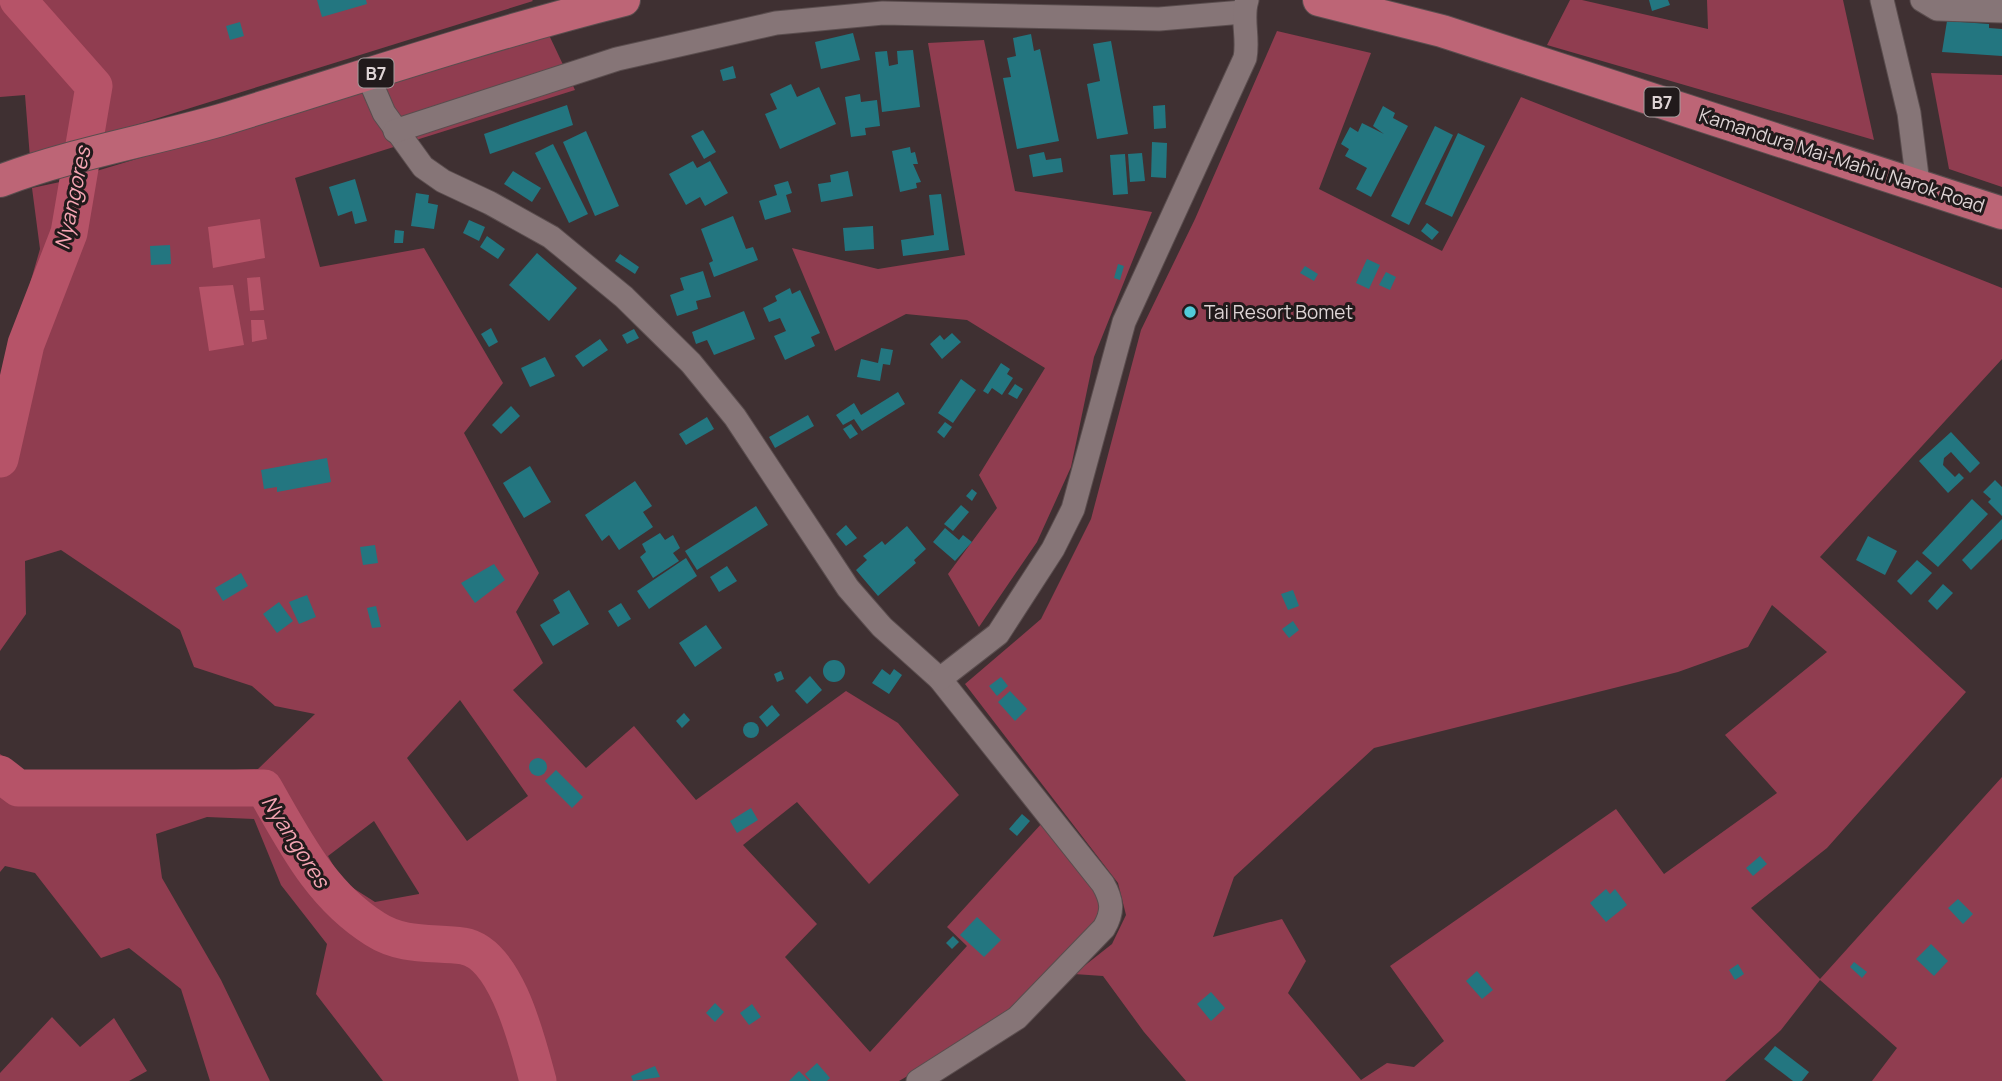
<svg xmlns="http://www.w3.org/2000/svg" width="2002" height="1081" font-family="Manrope,sans-serif">
<style>
.green{fill:#903d50;fill-rule:evenodd}
.water{fill:#b65368}
.lines{fill:none;stroke-linecap:round;stroke-linejoin:round}
.river{stroke:#b65368;stroke-width:37}
.building{fill:#237680}
.minor-casing{stroke:#5a4d4e;stroke-width:25}
.highway-casing{stroke:#5a4d4e;stroke-width:34}
.minor{stroke:#867577;stroke-width:23}
.highway{stroke:#bd6576;stroke-width:32}
.poi-dot{fill:#52cbd9;stroke:#211a1b;stroke-width:2.5}
.labels{text-anchor:middle;dominant-baseline:central;stroke-width:6;stroke-linejoin:round;paint-order:stroke}
.shield{fill:#211a1b;stroke:#a59c9d;stroke-width:2}
.shield-label{font-size:18px;font-weight:bold;fill:#ded4d5}
.street-label{font-size:19px;fill:#ded4d5;stroke:#211a1b}
.poi-label{font-size:19px;fill:#ded4d5;stroke:#211a1b;text-anchor:start}
.water-label{font-size:21px;font-style:italic;fill:#f6a6b4;stroke:#211a1b}
</style>
<rect width="100%" height="100%" fill="#3f3032"/>
<g class="green">
<polygon points="0,0 532,0 533,1 30,158 25,95 0,97"/>
<polygon points="1570,0 1582,0 1708,29 1707,0 1843,0 1874,140 1547,45"/>
<path d="M1277,31L1371,53L1319,189L1442,251L1521,97L2002,288V359L1820,557L1966,692L1827,848L1751,908L1820,979L2002,777V1081H1872L1897,1048L1820,980L1781,1030L1725,1081H1186L1144,1032L1103,976L1074,974L1112,944L1126,915L1118,883L965,684L1041,619L1091,519L1141,330L1195,219ZM1772,605L1827,652L1725,735L1777,793L1664,874L1616,809L1390,966L1444,1041L1414,1067L1387,1063L1361,1080L1288,993L1306,961L1282,919L1213,937L1234,877L1374,748L1678,672L1748,647Z"/>
<path d="M549,35L575,90L295,178L320,267L424,248L503,383L464,433L539,573L516,612L543,663L513,690L586,768L634,726L696,800L846,691L898,723L959,795L869,884L797,802L743,845L817,924L785,957L870,1052L967,946L947,927L1043,822L1102,901L1097,924L1015,1014L899,1081H383L316,994L327,944L281,885L254,819L207,817L156,834L162,878L221,980L270,1081H210L181,989L129,948L101,958L35,873L5,866L0,872V754L24,770L77,777L258,769L315,714L275,706L252,686L194,667L180,630L61,550L25,561L26,614L0,651V379L5,370L40,249L32,188L60,182ZM460,700L528,796L467,841L407,758ZM374,821L419,893V894L375,902L342,881L328,856Z"/>
<polygon points="984,40 1015,191 1152,212 1094,357 1071,467 1037,542 979,627 948,574 997,508 979,475 1045,368 967,320 906,314 835,351 792,248 878,269 965,255 928,43"/>
<polygon points="1931,73 2002,75 2002,187 1949,169"/>
<polygon points="52,1017 80,1047 114,1018 147,1071 129,1081 0,1081 0,1073"/>
</g>
<g class="water">
<polygon points="260,219 265,258 213,268 208,227"/>
<polygon points="260,277 264,310 250,311 247,278"/>
<polygon points="233,285 244,345 209,351 199,287"/>
<polygon points="251,320 264,320 267,339 252,342"/>
</g>
<g class="lines">
<g class="river">
<polyline points="0,459 26,344 69,233 94,86 18,0"/>
<path d="M0,774L18,788H264C295,842 321,895 375,929C403,947 432,942 463,946C507,953 528,1045 538,1081"/>
</g>
</g>
<g class="building">
<polygon points="317,0 366,0 367,4 322,17"/>
<polygon points="1649,0 1668,0 1670,5 1652,11"/>
<polygon points="1947,21 1989,24 1989,28 2002,29 2002,56 1942,52"/>
<polygon points="240,22 244,36 230,40 226,26"/>
<polygon points="853,33 860,60 821,69 815,42"/>
<polygon points="1031,34 1034,51 1040,49 1059,141 1017,149 1003,78 1011,77 1007,58 1016,56 1013,38"/>
<polygon points="1111,41 1128,134 1097,139 1087,84 1100,81 1093,44"/>
<polygon points="913,50 920,107 882,112 875,52 887,51 889,66 898,64 897,51"/>
<polygon points="733,66 736,78 723,81 720,70"/>
<polygon points="791,84 797,97 819,87 836,124 780,149 765,114 777,109 770,94"/>
<polygon points="860,94 861,102 877,100 880,126 865,128 866,135 851,137 845,97"/>
<polygon points="567,105 573,125 490,154 484,134"/>
<polygon points="1165,105 1166,128 1154,129 1153,106"/>
<polygon points="1383,106 1395,113 1393,118 1408,126 1371,197 1356,189 1367,168 1345,156 1349,149 1341,144 1350,127 1358,132 1362,123 1384,134 1373,126"/>
<polygon points="1435,126 1453,135 1409,225 1391,216"/>
<polygon points="703,130 716,152 704,159 691,136"/>
<polygon points="586,131 619,206 595,216 563,142"/>
<polygon points="1458,133 1485,146 1452,217 1425,204"/>
<polygon points="1152,142 1167,143 1166,178 1151,177"/>
<polygon points="553,144 588,214 569,223 535,153"/>
<polygon points="910,147 911,153 915,152 918,164 913,164 921,182 916,183 917,188 900,192 892,151"/>
<polygon points="1044,152 1046,160 1061,158 1063,172 1033,177 1029,155"/>
<polygon points="1142,153 1145,181 1130,182 1128,154"/>
<polygon points="1125,154 1128,194 1113,195 1110,155"/>
<polygon points="693,161 697,168 710,161 728,193 705,206 700,197 686,205 669,174"/>
<polygon points="513,171 541,188 532,202 504,184"/>
<polygon points="848,171 853,196 821,202 818,184 831,182 830,175"/>
<polygon points="355,179 367,221 355,224 352,211 338,216 329,187"/>
<polygon points="788,181 792,193 786,195 791,212 765,220 759,201 777,195 774,185"/>
<polygon points="416,193 429,195 428,203 438,205 434,229 411,226"/>
<polygon points="941,194 949,250 903,256 901,240 934,235 929,195"/>
<polygon points="733,216 746,249 753,247 758,260 714,277 709,263 713,261 701,229"/>
<polygon points="469,220 485,227 479,241 463,233"/>
<polygon points="1427,223 1439,232 1432,240 1421,231"/>
<polygon points="873,226 874,249 845,251 843,228"/>
<polygon points="395,230 404,231 403,243 394,243"/>
<polygon points="487,236 505,249 498,259 480,247"/>
<polygon points="170,245 171,264 151,265 150,246"/>
<polygon points="537,253 577,288 549,321 509,285"/>
<polygon points="620,254 639,267 635,274 615,261"/>
<polygon points="1367,259 1380,265 1369,289 1356,283"/>
<polygon points="1118,264 1124,266 1120,280 1114,278"/>
<polygon points="1305,266 1318,274 1314,281 1300,273"/>
<polygon points="703,271 711,297 696,301 698,309 677,316 670,295 684,290 680,278"/>
<polygon points="1386,272 1396,277 1390,290 1379,285"/>
<polygon points="790,288 792,294 800,290 820,333 811,337 815,346 785,360 774,336 786,331 780,318 769,322 763,308 777,301 775,296"/>
<polygon points="744,311 755,339 714,355 707,340 696,344 692,332"/>
<polygon points="491,328 498,342 489,347 481,334"/>
<polygon points="634,329 639,338 627,344 622,335"/>
<polygon points="952,333 961,342 942,359 930,344 940,335 944,340"/>
<polygon points="600,339 608,350 583,367 575,356"/>
<polygon points="881,348 893,350 890,365 883,364 880,381 857,377 861,359 878,363"/>
<polygon points="545,357 555,376 530,387 521,368"/>
<polygon points="1001,363 1010,369 1007,374 1013,378 1002,395 992,388 988,394 983,391"/>
<polygon points="961,379 976,390 953,423 938,413"/>
<polygon points="1015,384 1023,389 1017,399 1008,394"/>
<polygon points="898,392 905,404 862,431 854,419 843,425 836,415 854,403 861,415"/>
<polygon points="511,406 520,416 501,434 492,425"/>
<polygon points="808,415 814,426 775,448 769,437"/>
<polygon points="707,417 714,429 686,445 679,434"/>
<polygon points="945,422 952,427 944,438 937,432"/>
<polygon points="851,424 858,434 850,439 843,429"/>
<polygon points="1951,432 1980,463 1970,473 1951,452 1944,458 1943,465 1955,477 1959,473 1964,478 1948,493 1919,461"/>
<polygon points="327,458 331,482 277,492 277,487 264,489 261,470"/>
<polygon points="530,466 551,502 524,518 503,483"/>
<polygon points="1995,480 2002,487 2002,516 1988,502 1991,499 1983,492"/>
<polygon points="635,481 652,506 643,512 653,527 619,550 609,535 602,541 585,515"/>
<polygon points="972,489 977,493 972,501 966,496"/>
<polygon points="1972,499 1988,514 1938,567 1922,553"/>
<polygon points="961,505 969,512 953,531 944,524"/>
<polygon points="756,506 768,525 697,570 685,551"/>
<polygon points="2002,519 2002,539 1971,570 1962,560"/>
<polygon points="846,525 857,538 846,546 836,534"/>
<polygon points="907,526 926,549 914,560 916,563 878,596 856,570 867,560 863,556 882,541 885,545"/>
<polygon points="945,528 959,540 963,535 972,542 955,561 933,542"/>
<polygon points="660,533 665,540 673,535 680,548 673,553 679,561 653,578 640,557 646,552 642,544"/>
<polygon points="1868,536 1897,551 1885,575 1856,560"/>
<polygon points="375,545 378,563 363,565 360,547"/>
<polygon points="686,558 697,576 649,609 637,591"/>
<polygon points="1917,560 1932,573 1911,595 1897,581"/>
<polygon points="494,564 505,580 475,603 461,583"/>
<polygon points="727,566 737,581 719,592 710,577"/>
<polygon points="241,573 248,586 223,601 215,588"/>
<polygon points="1943,584 1953,593 1937,610 1928,601"/>
<polygon points="569,590 589,624 553,646 540,625 560,613 553,600"/>
<polygon points="1293,590 1299,606 1288,610 1281,594"/>
<polygon points="307,595 316,617 299,624 289,602"/>
<polygon points="279,602 293,621 277,633 263,614"/>
<polygon points="621,603 631,619 618,627 608,611"/>
<polygon points="376,606 381,627 372,628 367,608"/>
<polygon points="1293,621 1299,630 1289,638 1282,629"/>
<polygon points="706,625 722,648 695,667 679,643"/>
<circle cx="834" cy="671" r="11"/>
<polygon points="882,669 890,675 894,669 902,675 889,694 872,683"/>
<polygon points="781,671 784,679 777,682 774,674"/>
<polygon points="810,676 822,690 807,704 795,691"/>
<polygon points="1001,677 1008,686 997,696 989,686"/>
<polygon points="1010,691 1027,709 1015,721 998,702"/>
<polygon points="772,705 780,715 767,727 759,717"/>
<polygon points="684,713 690,720 682,728 676,721"/>
<circle cx="751" cy="730" r="8"/>
<circle cx="538" cy="767" r="9"/>
<polygon points="556,770 583,797 572,808 545,781"/>
<polygon points="751,808 758,820 737,833 730,821"/>
<polygon points="1022,814 1030,821 1017,836 1009,829"/>
<polygon points="1760,856 1767,864 1753,876 1746,868"/>
<polygon points="1606,889 1610,894 1615,889 1627,905 1606,922 1590,903"/>
<polygon points="1958,899 1973,914 1963,924 1948,908"/>
<polygon points="977,917 1001,940 984,957 960,935"/>
<polygon points="953,936 959,942 952,949 946,943"/>
<polygon points="1931,944 1948,961 1934,976 1916,959"/>
<polygon points="1854,962 1867,972 1862,978 1850,967"/>
<polygon points="1738,964 1744,974 1735,980 1729,970"/>
<polygon points="1477,971 1493,990 1482,999 1466,981"/>
<polygon points="1211,992 1225,1008 1211,1021 1197,1004"/>
<polygon points="715,1003 724,1012 715,1022 706,1013"/>
<polygon points="752,1004 761,1017 749,1025 740,1013"/>
<polygon points="1775,1046 1809,1072 1802,1081 1793,1081 1764,1059"/>
<polygon points="817,1063 830,1078 827,1081 811,1081 805,1074"/>
<polygon points="655,1066 660,1077 633,1081 631,1076"/>
<polygon points="799,1071 809,1081 789,1081"/>
</g>
<g class="lines">
<defs>
<g id="minor">
<polyline points="1882,0 1909,113 1918,184"/>
<polyline points="1922,0 1937,9 2002,11"/>
<path d="M368,76L384,113L423,167L443,181L490,203L551,237L624,297L691,363L735,417L848,588L882,627L940,679L1103,884C1112,900 1114,911 1104,928L1017,1018L918,1081"/>
<polyline points="395,131 617,59 776,23 883,13 1159,19 1243,12"/>
<path d="M940,679L998,634L1053,549L1073,509L1124,322L1245,58C1249,38 1241,18 1247,0"/>
</g>
<g id="highway">
<polyline points="1319,0 1442,31 2002,213"/>
<path d="M0,181C71,154 148,141 221,120C355,79 488,34 624,0"/>
</g>
</defs>
<use href="#minor" class="minor-casing"/>
<use href="#highway" class="highway-casing"/>
<use href="#minor" class="minor"/>
<use href="#highway" class="highway"/>
</g>
<circle class="poi-dot" cx="1190" cy="312" r="7"/>
<g class="labels">
<g class="shield">
<rect x="358.5" y="58.5" width="35" height="29" rx="5"/>
<rect x="1644.5" y="87.5" width="35" height="29" rx="5"/>
</g>
<g class="shield-label">
<text x="376" y="73">B7</text>
<text x="1662" y="102">B7</text>
</g>
<g class="street-label">
<text transform="translate(1842 160) rotate(18)">Kamandura Mai-Mahiu Narok Road</text>
</g>
<g class="poi-label">
<text x="1204" y="312">Tai Resort Bomet</text>
</g>
<g class="water-label">
<text transform="translate(72 198) rotate(-78)">Nyangores</text>
<text transform="translate(296 841) rotate(57)">Nyangores</text>
</g>
</g>
</svg>
